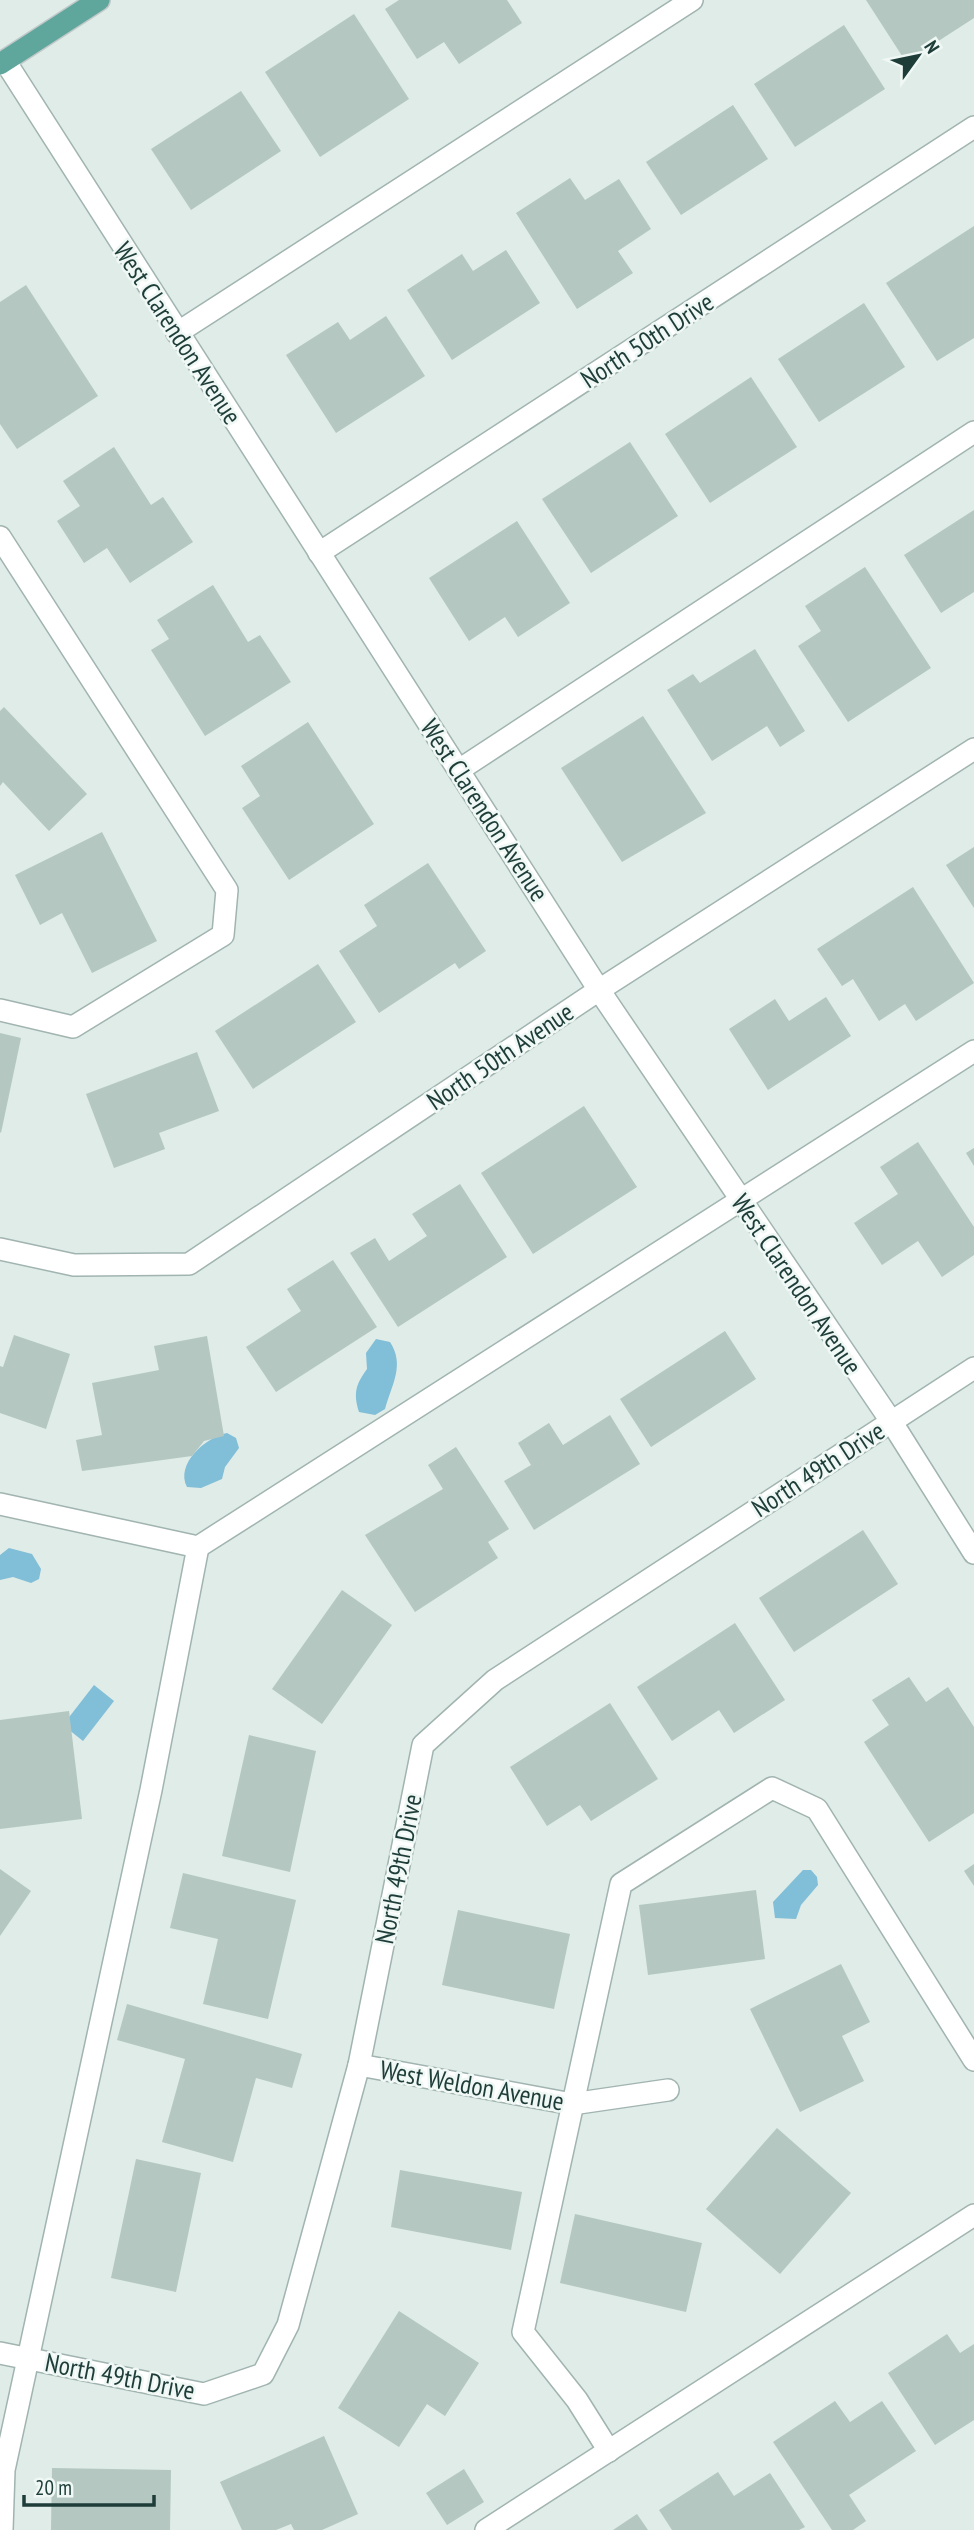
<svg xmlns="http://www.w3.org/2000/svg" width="974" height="2530" font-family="'PT Sans Narrow',sans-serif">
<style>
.water{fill:#81bed7}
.building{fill:#b4c7c1}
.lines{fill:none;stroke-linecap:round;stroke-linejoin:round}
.lane-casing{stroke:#a1b4b0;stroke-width:24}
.street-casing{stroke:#a1b4b0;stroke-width:24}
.primary-casing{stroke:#c0c9c8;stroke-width:24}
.lane{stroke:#fff;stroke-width:21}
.street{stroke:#fff;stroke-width:21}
.primary{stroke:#5fa69d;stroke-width:21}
.labels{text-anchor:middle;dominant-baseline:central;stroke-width:5;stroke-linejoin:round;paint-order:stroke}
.street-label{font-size:26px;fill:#1e3d39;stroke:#f0f8f5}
</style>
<rect width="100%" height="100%" fill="#dfece8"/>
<g class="water">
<path d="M376,1339L390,1342C405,1365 392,1384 385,1409L375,1415L359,1412C353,1393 356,1384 367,1369L366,1353Z"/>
<path d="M227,1433L236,1438L239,1448L225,1467L222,1479L201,1488L187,1487C175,1464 206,1437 227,1433Z"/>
<polygon points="9,1548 32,1554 41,1569 39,1579 31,1583 13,1577 0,1580 0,1555"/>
<polygon points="94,1685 114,1701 83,1741 63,1725"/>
<polygon points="803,1870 811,1870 817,1877 818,1885 801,1905 796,1919 775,1918 773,1902"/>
</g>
<g class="building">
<polygon points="399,0 507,0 522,23 459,64 444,42 417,59 385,9"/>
<polygon points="866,0 974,0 974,18 906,62"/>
<polygon points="354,14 409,99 320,157 265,72"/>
<polygon points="844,25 885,89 795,147 754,84"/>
<polygon points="241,91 281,151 191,210 151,149"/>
<polygon points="733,105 768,159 681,215 646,162"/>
<polygon points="570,178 585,200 619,179 651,229 618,251 633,273 577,309 516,213"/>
<polygon points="974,226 974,338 937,361 886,283"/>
<polygon points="506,250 540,303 452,360 407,290 462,254 473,271"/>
<polygon points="26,285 98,396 17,449 0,424 0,302"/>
<polygon points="864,303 905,367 819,422 778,359"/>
<polygon points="386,316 425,376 336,433 286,355 338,322 350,340"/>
<polygon points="751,377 797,447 710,503 665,434"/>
<polygon points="630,442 678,516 591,573 542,499"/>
<polygon points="114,447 151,505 163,497 193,542 130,583 107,548 84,563 57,521 80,506 63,481"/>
<polygon points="974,510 974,592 941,613 904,555"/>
<polygon points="517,521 570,603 518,637 505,617 469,641 429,578"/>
<polygon points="865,567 931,668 848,722 798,646 821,631 805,606"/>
<polygon points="213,585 248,642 260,635 291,682 205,736 151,650 169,639 157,620"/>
<polygon points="755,649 805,731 780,747 767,726 712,761 667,690 693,674 700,683"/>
<polygon points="4,707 87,794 49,831 3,782 0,786 0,711"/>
<polygon points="643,716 706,813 622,862 561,768"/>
<polygon points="308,722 374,824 289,880 242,808 260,796 241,766"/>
<polygon points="102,832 157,941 92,973 62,913 40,925 15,875"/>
<polygon points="974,847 974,908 946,865"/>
<polygon points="428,863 486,951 459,969 455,963 379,1013 339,951 377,926 364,905"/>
<polygon points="913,887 974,983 916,1021 905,1004 879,1021 853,979 842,986 817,949"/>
<polygon points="318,964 356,1022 253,1089 215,1031"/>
<polygon points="826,997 851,1036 768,1090 729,1029 775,999 789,1021"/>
<polygon points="0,1033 21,1038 1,1133 0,1132"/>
<polygon points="197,1052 219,1111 159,1133 165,1149 114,1168 86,1094"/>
<polygon points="584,1106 637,1187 533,1254 481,1173"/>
<polygon points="918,1142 974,1227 974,1255 942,1277 918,1241 882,1265 854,1223 898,1194 880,1167"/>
<polygon points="974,1148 974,1166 966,1153"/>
<polygon points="460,1184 507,1257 398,1327 350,1253 375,1238 389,1261 427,1236 412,1214"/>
<polygon points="333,1260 377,1327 276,1392 246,1347 301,1311 287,1289"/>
<polygon points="725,1331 756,1379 651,1447 620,1399"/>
<polygon points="14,1335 70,1354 46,1429 0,1413 0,1366 3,1367"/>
<polygon points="207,1336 224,1436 204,1441 192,1456 82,1471 76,1440 102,1435 92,1383 159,1370 154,1346"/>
<polygon points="610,1415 640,1464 534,1530 504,1481 531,1465 518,1443 549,1423 563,1445"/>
<polygon points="456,1447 509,1529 488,1542 498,1558 415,1612 365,1535 443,1489 428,1465"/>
<polygon points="863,1530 898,1584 794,1652 759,1598"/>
<polygon points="342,1590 392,1625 322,1724 272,1689"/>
<polygon points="735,1623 785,1700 734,1733 719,1710 672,1741 637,1687"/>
<polygon points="909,1677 926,1702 948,1687 974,1727 974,1813 929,1842 864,1742 889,1725 872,1700"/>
<polygon points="610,1703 658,1779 591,1821 580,1805 547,1826 510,1767"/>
<polygon points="69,1711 82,1819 0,1829 0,1720"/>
<polygon points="249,1735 316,1751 290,1872 222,1856"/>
<polygon points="974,1864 974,1886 964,1871"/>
<polygon points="0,1869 31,1891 0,1936"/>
<polygon points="183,1873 296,1900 268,2019 203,2004 218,1939 170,1928"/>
<polygon points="756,1890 765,1959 648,1975 639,1905"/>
<polygon points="458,1910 570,1934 554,2009 442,1985"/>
<polygon points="841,1964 870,2022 842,2036 864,2081 800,2112 750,2009"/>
<polygon points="127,2004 302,2054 292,2088 256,2078 233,2162 162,2142 185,2059 117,2040"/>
<polygon points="777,2128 851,2193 780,2274 706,2209"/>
<polygon points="136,2159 201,2173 176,2292 111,2278"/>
<polygon points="400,2170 522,2192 511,2250 391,2227"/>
<polygon points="575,2214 702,2243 686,2312 560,2283"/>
<polygon points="399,2311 479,2363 445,2416 427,2404 399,2447 338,2408"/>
<polygon points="947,2334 960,2353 974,2344 974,2420 935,2445 888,2373"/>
<polygon points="835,2401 850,2422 882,2401 916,2451 849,2495 866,2521 853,2530 832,2530 773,2442"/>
<polygon points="324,2436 358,2514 322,2530 294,2530 291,2524 276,2530 242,2530 220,2482"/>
<polygon points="52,2468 171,2470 170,2530 51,2530"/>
<polygon points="464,2469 484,2502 447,2525 426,2493"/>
<polygon points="718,2472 734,2496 770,2473 805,2527 799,2530 672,2530 659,2510"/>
<polygon points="637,2514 648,2530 613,2530"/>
</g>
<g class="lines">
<defs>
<g id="lane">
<polyline points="177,333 692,0"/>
<polyline points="0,537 227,890 223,935 73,1027 0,1010"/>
<polyline points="459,770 974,432"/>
<polyline points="0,1504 198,1547 974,1051"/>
<polyline points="609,2451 577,2400 523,2332 621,1884 772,1788 817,1809 974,2060"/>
<polyline points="2,2530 4,2470 151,1790 198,1547"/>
<polyline points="486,2530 974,2215"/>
</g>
<g id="street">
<polyline points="5,61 599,990 891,1421 974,1553"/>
<polyline points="319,553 974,127"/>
<polyline points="0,1249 74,1265 189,1264 599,990 974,749"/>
<polyline points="359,2065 572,2104 668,2090"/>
<polyline points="0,2353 204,2394 263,2374 288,2325 359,2065 423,1745 495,1680 974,1368"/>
</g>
<polyline id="primary" points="0,64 99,0"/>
</defs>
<use href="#lane" class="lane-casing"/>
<use href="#street" class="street-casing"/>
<use href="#primary" class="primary-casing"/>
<use href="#lane" class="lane"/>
<use href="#street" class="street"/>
<use href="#primary" class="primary"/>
</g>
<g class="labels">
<g class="street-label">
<text transform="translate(178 333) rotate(57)">West Clarendon Avenue</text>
<text transform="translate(647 340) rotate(-33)">North 50th Drive</text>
<text transform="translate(485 810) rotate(57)">West Clarendon Avenue</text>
<text transform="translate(500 1056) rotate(-34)">North 50th Avenue</text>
<text transform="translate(797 1284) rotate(56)">West Clarendon Avenue</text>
<text transform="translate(818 1469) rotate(-33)">North 49th Drive</text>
<text transform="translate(398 1869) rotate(-79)">North 49th Drive</text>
<text transform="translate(472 2085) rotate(10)">West Weldon Avenue</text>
<text transform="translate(120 2376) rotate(11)">North 49th Drive</text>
</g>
</g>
<g transform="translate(918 56) rotate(57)" stroke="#f0f8f5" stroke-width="5" paint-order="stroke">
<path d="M0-5L12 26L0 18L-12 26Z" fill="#1e3d39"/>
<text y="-10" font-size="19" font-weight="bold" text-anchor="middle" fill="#1e3d39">N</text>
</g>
<path d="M24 2495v10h130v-10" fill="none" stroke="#1e3d39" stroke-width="3.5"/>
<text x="35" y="2495" font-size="21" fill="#1e3d39" stroke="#f0f8f5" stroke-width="5" paint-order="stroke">20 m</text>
</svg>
